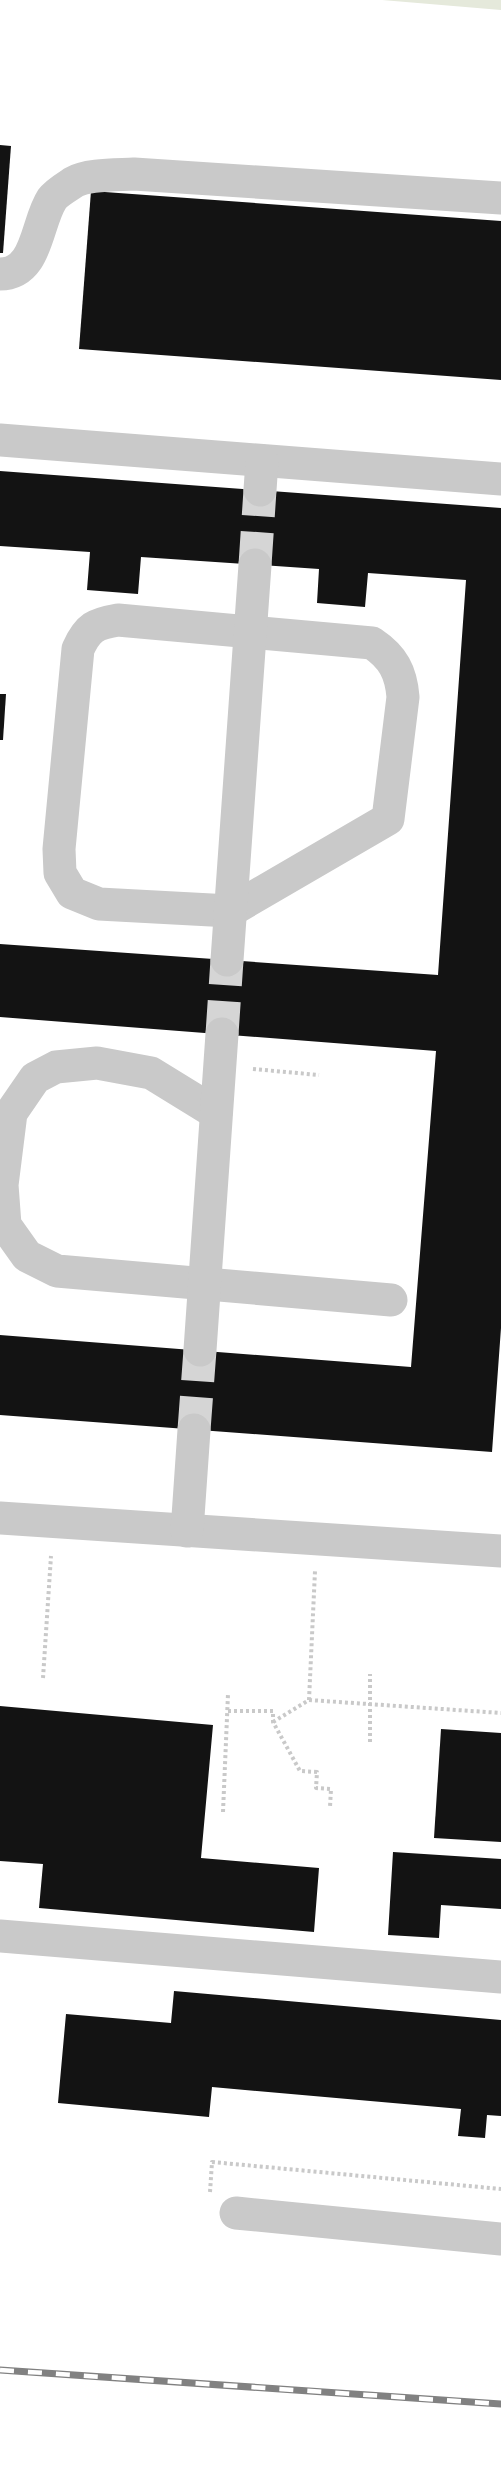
<svg xmlns="http://www.w3.org/2000/svg" width="501" height="2485" font-family="Montserrat,sans-serif">
<style>
.green{fill:#e5e9db}
.building{fill:#131313}
.lines{fill:none;stroke-linecap:round;stroke-linejoin:round}
.minor-tunnel{stroke:#d5d5d5;stroke-width:33;stroke-dasharray:33 16;stroke-linecap:butt}
.path{stroke:#c9c9c9;stroke-width:4;stroke-dasharray:3 3;stroke-linecap:butt}
.minor{stroke:#c9c9c9;stroke-width:33}
.rail-casing{stroke:#818181;stroke-width:7}
.rail{stroke:#fff;stroke-width:4.5;stroke-dasharray:14;stroke-linecap:butt}
</style>
<rect width="100%" height="100%" fill="#fff"/>
<polygon class="green" points="382,0 501,0 501,10"/>
<g class="building">
<polygon points="0,145 11,146 3,253 0,253"/>
<polygon points="91,191 501,221 501,380 79,349"/>
<polygon points="0,471 501,508 501,1328 492,1452 0,1415 0,1335 411,1367 436,1051 0,1017 0,944 438,975 466,580 368,573 365,607 317,603 319,569 141,557 138,594 87,590 90,552 0,546"/>
<polygon points="0,694 6,694 3,740 0,740"/>
<polygon points="0,1706 213,1725 201,1858 319,1868 314,1932 39,1908 43,1864 0,1861"/>
<polygon points="441,1729 501,1733 501,1842 434,1838"/>
<polygon points="393,1852 501,1859 501,1909 441,1905 439,1938 388,1935"/>
<polygon points="174,1991 501,2020 501,2116 487,2115 485,2138 458,2136 461,2109 212,2087 209,2117 58,2103 66,2014 171,2023"/>
</g>
<g class="lines">
<g class="minor-tunnel">
<polyline points="255,565 260,490"/>
<polyline points="222,1034 227,960"/>
<polyline points="194,1430 200,1350"/>
</g>
<g class="path">
<polyline points="253,1069 319,1075"/>
<polyline points="43,1678 51,1556"/>
<polyline points="309,1700 501,1713"/>
<polyline points="228,1711 273,1711 273,1722 300,1771 317,1772 316,1788 331,1789 330,1807"/>
<polyline points="273,1722 309,1700 315,1571"/>
<polyline points="370,1742 370,1674"/>
<polyline points="223,1812 228,1694"/>
<polyline points="210,2192 212,2162 501,2189"/>
</g>
<g class="minor">
<path d="M0,274C38,274 36,223 52,199C56,193 68,186 74,182C87,174 118,175 134,174L501,198"/>
<polyline points="0,440 501,479"/>
<polyline points="260,490 262,461"/>
<path d="M118,620L372,643C393,657 401,672 403,697L388,819L230,911L99,904L72,893L60,873L59,849L78,649C88,627 95,624 118,620Z"/>
<polyline points="227,960 255,565"/>
<polyline points="216,1113 151,1073 97,1063 56,1067 35,1078 11,1113 2,1185 5,1225 27,1256 57,1271 391,1300"/>
<polyline points="200,1350 222,1034"/>
<polyline points="0,1518 501,1551"/>
<polyline points="187,1531 194,1430"/>
<polyline points="0,1936 501,1977"/>
<polyline points="236,2213 501,2239"/>
</g>
<defs>
<polyline id="rail" points="0,2370 501,2404"/>
</defs>
<use href="#rail" class="rail-casing"/>
<use href="#rail" class="rail"/>
</g>
</svg>
